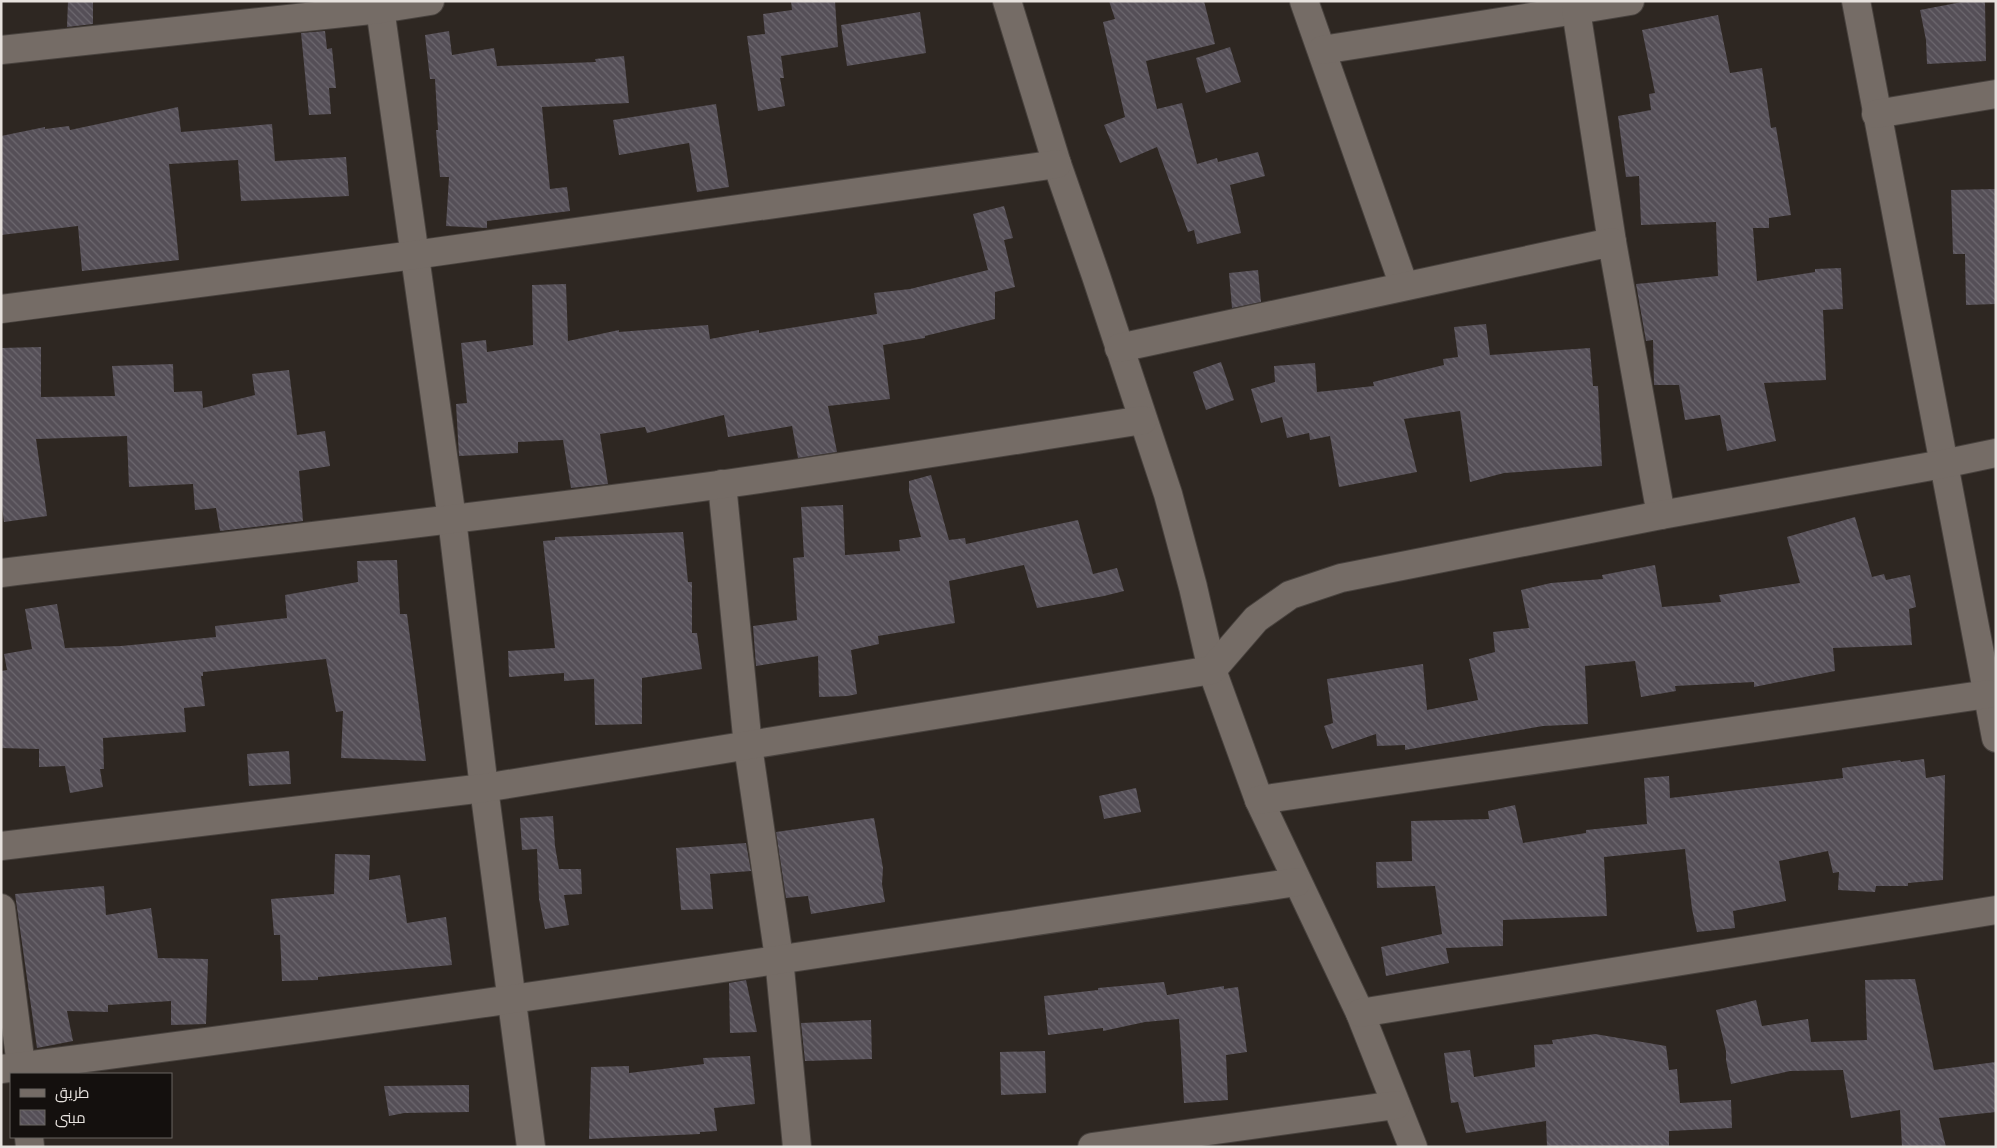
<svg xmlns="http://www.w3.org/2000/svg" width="1997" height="1148" font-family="Figtree,Cairo,sans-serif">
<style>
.building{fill:url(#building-back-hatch)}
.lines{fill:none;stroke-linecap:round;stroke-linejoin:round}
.minor-casing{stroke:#48423e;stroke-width:30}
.minor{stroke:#756c66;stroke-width:28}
</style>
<defs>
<pattern id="building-back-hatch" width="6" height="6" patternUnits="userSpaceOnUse" patternTransform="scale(1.25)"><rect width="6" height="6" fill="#554f57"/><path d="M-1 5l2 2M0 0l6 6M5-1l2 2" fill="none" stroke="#6d686f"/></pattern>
</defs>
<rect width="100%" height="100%" fill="#2e2722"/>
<g class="building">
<polygon points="68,1 93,1 93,24 67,27"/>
<polygon points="791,1 835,1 838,47 781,56 784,78 780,78 785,106 758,111 747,36 765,34 763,14 792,10"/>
<polygon points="1109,1 1204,1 1215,44 1146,61 1157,109 1182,103 1197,164 1217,158 1218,162 1258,152 1265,176 1230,185 1241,233 1197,244 1194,230 1188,232 1157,147 1120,163 1104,125 1125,117 1103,22 1115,19"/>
<polygon points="1967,1 1985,1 1986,61 1927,64 1926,40 1920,10"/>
<polygon points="920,12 926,53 847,66 841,25"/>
<polygon points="1718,15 1730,73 1762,68 1771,128 1776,127 1791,215 1769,218 1769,228 1753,228 1757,281 1815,272 1815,269 1841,268 1843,309 1823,310 1826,380 1764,383 1776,441 1727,451 1720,415 1685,420 1679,385 1654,385 1653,340 1646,341 1636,284 1718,276 1716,222 1641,225 1639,176 1626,177 1618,116 1651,110 1649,94 1655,93 1642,30"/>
<polygon points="325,31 327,49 332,48 336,88 329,88 331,114 309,115 301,33"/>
<polygon points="449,31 452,55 494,48 497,66 596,62 595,59 624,56 629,103 542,107 550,189 567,187 570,211 487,221 487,228 446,226 449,177 440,177 436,130 438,130 435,79 430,79 425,35"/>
<polygon points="1230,47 1241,82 1206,93 1196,58"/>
<polygon points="716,104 729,187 697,192 689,143 619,155 613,120"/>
<polygon points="178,107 181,132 272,124 275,161 346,157 349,196 241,201 238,160 169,164 179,260 82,271 78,226 1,235 1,136 45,127 45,129 69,126 70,130"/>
<polygon points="1996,189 1996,304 1966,305 1965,254 1953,254 1951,190"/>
<polygon points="1004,206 1013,238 1004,240 1015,287 995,292 995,319 925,336 925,338 883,345 890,399 828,406 837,452 798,458 792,426 728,437 724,415 647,433 645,427 600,434 608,484 571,488 563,440 518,442 518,453 459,456 456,404 467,403 461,343 486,340 487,352 533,345 532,285 566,284 568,341 619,330 619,332 708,325 710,339 759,330 759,333 877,314 874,293 910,289 988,270 973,214"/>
<polygon points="1258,270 1261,302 1232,308 1229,273"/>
<polygon points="1486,324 1490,355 1590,348 1593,386 1598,386 1602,466 1504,473 1470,482 1460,411 1404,419 1417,472 1339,487 1330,436 1310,440 1309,433 1287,438 1282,417 1261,423 1251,389 1275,382 1274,366 1315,363 1317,392 1374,386 1373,382 1444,365 1443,359 1458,357 1454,327"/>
<polygon points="41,347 41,397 115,396 112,366 173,364 174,392 202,391 203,408 255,395 252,374 289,370 297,435 325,431 330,466 299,471 303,521 220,531 216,508 195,510 193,484 129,487 127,436 36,439 47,516 4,522 1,502 1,348"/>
<polygon points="1221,362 1234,400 1206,410 1193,372"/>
<polygon points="931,475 949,540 965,538 966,544 1078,520 1093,574 1117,568 1124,591 1104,596 1037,608 1024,565 949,581 955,623 878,636 879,644 851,650 857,694 848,696 819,697 818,656 756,666 753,626 797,620 793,558 804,557 801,507 843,505 845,555 900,551 899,540 921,537 909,492 909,481"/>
<polygon points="1855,517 1872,577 1884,574 1886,580 1910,575 1916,607 1909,609 1912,645 1833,648 1835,671 1754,687 1754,682 1675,686 1676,691 1641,697 1635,661 1585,666 1588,724 1543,726 1405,750 1405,745 1377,746 1376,734 1332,749 1324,726 1333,723 1327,679 1423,664 1427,710 1478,700 1469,659 1495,652 1493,632 1529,628 1521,590 1551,583 1603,579 1602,575 1655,565 1662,607 1721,602 1719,595 1800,583 1787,537"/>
<polygon points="683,532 688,582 692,582 692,633 697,633 702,669 642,678 642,724 595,725 594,679 564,681 564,673 509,677 508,651 555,648 543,541 555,540 555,537"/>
<polygon points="397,560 400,614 407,614 426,761 341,758 343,711 336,712 326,659 203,672 203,676 201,676 205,706 184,708 186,732 103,738 104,769 100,769 103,787 70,793 65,766 39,767 39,749 1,748 1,671 7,670 4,654 32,649 25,609 57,604 65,648 121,646 216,637 215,626 287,618 285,595 358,582 357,561"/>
<polygon points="289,751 291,784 249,786 247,754"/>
<polygon points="1924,759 1926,778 1945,775 1943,880 1908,883 1908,886 1876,886 1875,892 1838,890 1839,872 1833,873 1828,851 1779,861 1786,901 1733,911 1735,928 1697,932 1692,909 1685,849 1604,857 1607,916 1503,920 1503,946 1446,948 1449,963 1386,976 1381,947 1442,934 1435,886 1377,888 1376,862 1412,861 1411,821 1489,819 1488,811 1515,805 1523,843 1586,833 1586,830 1647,824 1644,778 1669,776 1670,798 1843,778 1842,768 1900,760 1901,762"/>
<polygon points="1136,788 1141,812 1104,819 1099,796"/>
<polygon points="553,816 555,846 559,869 581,869 582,894 564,895 569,925 545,929 539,899 537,849 522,850 520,818"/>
<polygon points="874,818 883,868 882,884 885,902 811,914 808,896 786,898 776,832"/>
<polygon points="746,843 751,871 710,874 713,909 681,910 676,848"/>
<polygon points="335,854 370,855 369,880 400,875 407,923 446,917 452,965 318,977 318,980 282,981 280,935 274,935 271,899 334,894"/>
<polygon points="104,886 106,915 151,908 158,958 208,959 206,1024 171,1025 171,1001 108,1005 108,1012 67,1011 73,1041 37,1048 15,894"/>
<polygon points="1915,979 1934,1070 1996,1062 1996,1112 1939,1118 1946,1147 1902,1147 1900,1110 1851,1118 1843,1070 1790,1071 1731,1084 1726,1060 1726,1051 1716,1010 1756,1000 1762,1026 1808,1019 1811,1042 1867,1040 1865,980"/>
<polygon points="746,980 757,1032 730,1033 729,983"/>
<polygon points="1164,982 1167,995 1224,986 1224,989 1238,987 1247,1052 1226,1055 1228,1100 1184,1103 1179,1019 1145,1022 1103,1031 1103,1028 1048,1035 1044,996 1098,990 1098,988"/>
<polygon points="871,1020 872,1059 805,1061 801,1023"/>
<polygon points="1595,1034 1666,1046 1669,1070 1677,1069 1680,1103 1731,1100 1732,1128 1669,1131 1669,1147 1547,1147 1546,1121 1466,1133 1458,1102 1451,1103 1444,1053 1470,1050 1474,1077 1535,1067 1534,1045 1553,1044 1552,1040"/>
<polygon points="1045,1051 1046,1093 1001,1095 1000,1052"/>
<polygon points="750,1056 755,1104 714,1108 717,1131 700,1132 700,1134 589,1139 591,1067 629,1066 629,1073 704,1064 703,1058"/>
<polygon points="469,1085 469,1112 404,1113 389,1116 384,1086"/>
</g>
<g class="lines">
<defs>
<g id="minor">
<polyline points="379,1 452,519 484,788 531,1147"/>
<polyline points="1007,1 1057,164 1096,276 1168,494 1193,587 1212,670 1259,800 1360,1013 1413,1147"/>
<polyline points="1304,1 1404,286"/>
<polyline points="1856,1 1996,738"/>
<polyline points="1,50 380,9 430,1"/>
<polyline points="1322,50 1576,10"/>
<polyline points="1876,114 1996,94"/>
<polyline points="1612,242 1576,10 1630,1"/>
<polyline points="1,309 414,255 1057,164"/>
<polyline points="1119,348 1612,242 1661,515"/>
<polyline points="722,484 748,746 779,958 797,1147"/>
<path d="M1,573C243,544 484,517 725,484C865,464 1004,442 1143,420"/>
<polyline points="1259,800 1988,694"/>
<polyline points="1,846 484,788 1212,670 1256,619 1290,595 1341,578 1661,515 1943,464 1996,453"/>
<polyline points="1,908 22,1074"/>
<polyline points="1360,1013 1996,910"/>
<path d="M1,1069C434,1014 866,946 1297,882"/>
<polyline points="29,1137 30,1147"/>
<polyline points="1092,1147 1396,1105"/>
</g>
</defs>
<use href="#minor" class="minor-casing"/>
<use href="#minor" class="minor"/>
</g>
<rect width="1997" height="1148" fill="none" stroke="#e7e2de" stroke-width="5"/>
<rect x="10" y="1073" width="162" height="65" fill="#14100e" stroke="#686461"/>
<rect x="20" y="1089" width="25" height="8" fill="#756c66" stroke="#686461"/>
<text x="55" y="1098" font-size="15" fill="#e7e2de">طريق</text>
<rect x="20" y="1110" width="25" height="15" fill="url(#building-back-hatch)" stroke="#686461"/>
<text x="55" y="1123" font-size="15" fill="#e7e2de">مبنى</text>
</svg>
